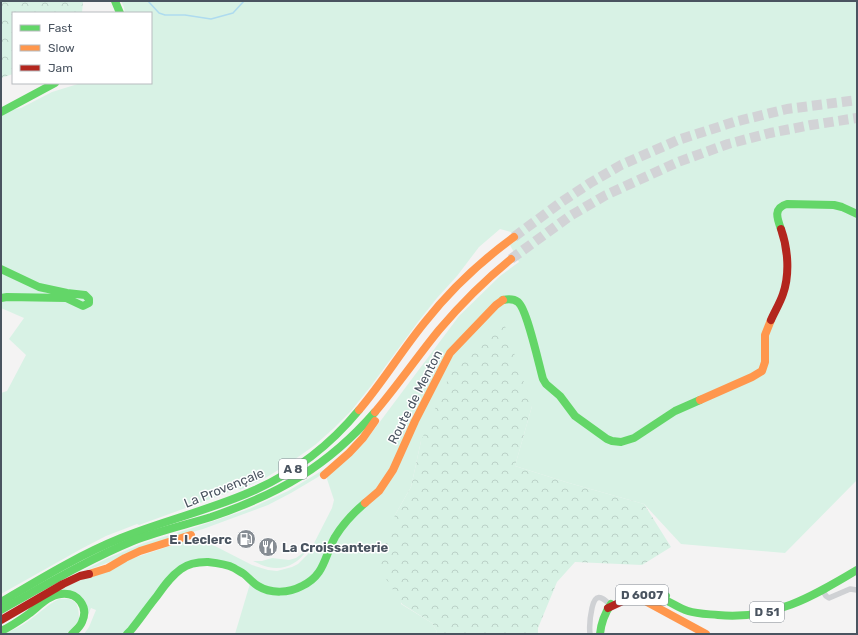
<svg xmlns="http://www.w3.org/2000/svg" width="858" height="635" font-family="Rubik,sans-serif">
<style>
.grass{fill:#d8f2e5}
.forest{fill:url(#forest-crowns)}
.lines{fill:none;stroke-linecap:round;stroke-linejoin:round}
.stream{stroke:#aedbef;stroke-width:1.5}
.highway-tunnel{stroke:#d2d3d6;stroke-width:10;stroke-dasharray:10 5;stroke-linecap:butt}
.street{stroke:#cfd1d4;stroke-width:5.5}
.fast{stroke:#63d668;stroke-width:8}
.slow{stroke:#ff974d;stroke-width:8}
.jam{stroke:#b3261e;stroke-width:8}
.labels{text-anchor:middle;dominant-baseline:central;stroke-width:3;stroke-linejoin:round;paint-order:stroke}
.shield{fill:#fff;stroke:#808790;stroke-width:1}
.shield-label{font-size:12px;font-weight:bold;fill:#4a5460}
.street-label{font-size:13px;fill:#4a5460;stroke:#fff}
.poi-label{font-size:13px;font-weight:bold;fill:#4a5460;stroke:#fff;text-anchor:end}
</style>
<defs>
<pattern id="forest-crowns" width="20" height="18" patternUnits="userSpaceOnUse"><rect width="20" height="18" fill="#d8f2e5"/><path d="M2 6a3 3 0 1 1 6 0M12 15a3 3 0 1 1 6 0" fill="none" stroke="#bbd1c7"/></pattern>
</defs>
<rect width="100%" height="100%" fill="#f4f3f3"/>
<g class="grass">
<polygon points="121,1 857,1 857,480 785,553 681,544 644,504 569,483 515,466 532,406 421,441 411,487 395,515 401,604 432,623 437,632 436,634 235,634 252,577 230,564 186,564 131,626 122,634 84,634 89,627 96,610 91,608 88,615 88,609 58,590 128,560 185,541 196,540 209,543 252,565 268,570 277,571 292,567 298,564 309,553 332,508 334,500 327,479 327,476 364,443 459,316 500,276 519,262 510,245 518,239 511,232 500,229 479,247 457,276 437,298 418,322 371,386 351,411 334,428 315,445 291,462 267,477 240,490 239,488 227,493 139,525 137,524 106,536 81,549 1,594 1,393 7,391 26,355 9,339 24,318 1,308 1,112 21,108 52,92 81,83 151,83 151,13 125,13 124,7"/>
<polygon points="338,461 318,477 291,493 268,505 203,529 182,535 77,574 108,558 144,543 199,526 249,509 264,502 288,491"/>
<path d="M307,550C299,563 284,571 268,567C263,566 258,563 253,561H262L272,558L289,560L296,558Z"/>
<path d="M59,599C77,597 79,605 79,620L69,632L65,634H2C12,631 22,626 31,619C40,613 48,604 59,599Z"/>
</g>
<g class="forest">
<polygon points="1,1 83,1 82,13 13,13 13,74 1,78"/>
<polygon points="492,326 505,326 532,406 515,466 569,483 644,504 671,547 642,565 575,562 557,582 538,628 538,634 436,634 437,632 432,623 402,604 378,566 395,515 411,487 421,441 451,372"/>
</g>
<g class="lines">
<polyline class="stream" points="148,1 159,13 165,15 185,15 211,19 233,13 244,1"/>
<g class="highway-tunnel">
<polyline points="514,237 560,203 590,183 621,165 678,140 734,122 787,109 857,100"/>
<polyline points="511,259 570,216 606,195 678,162 728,144 770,133 811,125 857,118"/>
</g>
<g class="street">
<polyline points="823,591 826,596 829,598 850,589 857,590"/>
<path d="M590,634C589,625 590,617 592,608C595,594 601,595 610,605"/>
</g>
<g class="fast">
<polyline points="115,1 120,13"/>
<polyline points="1,112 55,83"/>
<path d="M781,229C777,218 773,208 787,204L834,205L842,207L857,214"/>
<polyline points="1,269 39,287 67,293 85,295 89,299 89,303 83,306 66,298 7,297 1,298"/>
<path d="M503,300C508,299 514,299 518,302C527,309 539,365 543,379L546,384L560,396L575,416L607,439L612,441L621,442L634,438L675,411L700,400"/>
<polyline points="640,595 657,593 666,596"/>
<path d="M625,600C639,595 642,600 655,602L657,599L660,598C670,601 678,608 688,611C697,614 708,614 718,615C773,620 812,597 857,570"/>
<path d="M1,602C40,579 79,555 121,538C165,520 211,510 255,490C295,472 331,444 359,410"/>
<path d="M1,610C44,586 87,560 133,541C158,531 185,525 211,517C279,494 328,466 375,412"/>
<path d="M1,631C12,626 20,620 30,613C39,606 49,595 61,594C78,592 89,607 82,622C80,627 76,630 72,634"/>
<path d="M127,634L131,630C140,619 148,607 157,596C164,586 171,576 181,569C189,563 197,562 207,562C216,563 226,564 234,568C237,570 241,572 244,574C249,578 253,583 258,586C271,594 289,593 302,586C325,575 324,557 335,537C343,524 353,513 365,503"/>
<path d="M600,634C601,623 605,613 611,604"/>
</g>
<g class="slow">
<polyline points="700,400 752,377 762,371 765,362 765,335 771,320"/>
<path d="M359,410C383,382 402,350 425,322C451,289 481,261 514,237"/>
<path d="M375,412C398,385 417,357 439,330C461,304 485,280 511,259"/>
<polyline points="324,475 349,453 363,438 375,421"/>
<polyline points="365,503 379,491 393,470 415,421 450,353 496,305 503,300"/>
<polyline points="89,574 108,568 125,558 140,551 191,535"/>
<polyline points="647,602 706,634"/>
</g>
<g class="jam">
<path d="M771,320C775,311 780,303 783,294C790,274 788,249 781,229"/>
<polyline points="608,608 625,600 631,600"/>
<polyline points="1,620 63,584 80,576 89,574"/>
</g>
</g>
<defs>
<symbol id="fuel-disc" viewBox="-11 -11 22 22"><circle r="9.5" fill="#868c93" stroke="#fff"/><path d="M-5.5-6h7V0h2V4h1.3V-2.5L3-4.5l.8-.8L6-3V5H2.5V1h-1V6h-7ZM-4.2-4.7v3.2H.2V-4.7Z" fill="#fff"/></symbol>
<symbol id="restaurant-disc" viewBox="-11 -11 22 22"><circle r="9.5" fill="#868c93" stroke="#fff"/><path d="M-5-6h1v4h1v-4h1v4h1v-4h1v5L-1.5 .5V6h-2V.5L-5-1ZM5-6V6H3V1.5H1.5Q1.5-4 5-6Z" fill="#fff"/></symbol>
</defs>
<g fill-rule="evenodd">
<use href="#fuel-disc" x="235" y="528" width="22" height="22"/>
<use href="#restaurant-disc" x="257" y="536" width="22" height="22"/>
</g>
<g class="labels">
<g class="shield">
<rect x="279" y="459" width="28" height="20" rx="3"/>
<rect x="616" y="585" width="52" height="20" rx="3"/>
<rect x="750" y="602" width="34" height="20" rx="3"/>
</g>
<g class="shield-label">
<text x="293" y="469">A 8</text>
<text x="642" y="595">D 6007</text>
<text x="767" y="612">D 51</text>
</g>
<g class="street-label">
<text transform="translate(415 397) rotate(-63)">Route de Menton</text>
<text transform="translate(224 488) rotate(-22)">La Provençale</text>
</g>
<g class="poi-label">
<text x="232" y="539">E. Leclerc</text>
<text x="282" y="547" text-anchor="start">La Croissanterie</text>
</g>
</g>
<rect width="858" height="635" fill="none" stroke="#4a5460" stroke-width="4"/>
<rect x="12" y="12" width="140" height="72" fill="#ffffff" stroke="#b7bbbf"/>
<rect x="20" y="25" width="20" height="6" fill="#63d668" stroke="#b7bbbf"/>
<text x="48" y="32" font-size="12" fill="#4a5460">Fast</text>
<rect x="20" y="45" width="20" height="6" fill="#ff974d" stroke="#b7bbbf"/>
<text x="48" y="52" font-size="12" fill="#4a5460">Slow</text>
<rect x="20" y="65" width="20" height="6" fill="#b3261e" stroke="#b7bbbf"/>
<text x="48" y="72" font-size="12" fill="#4a5460">Jam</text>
</svg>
